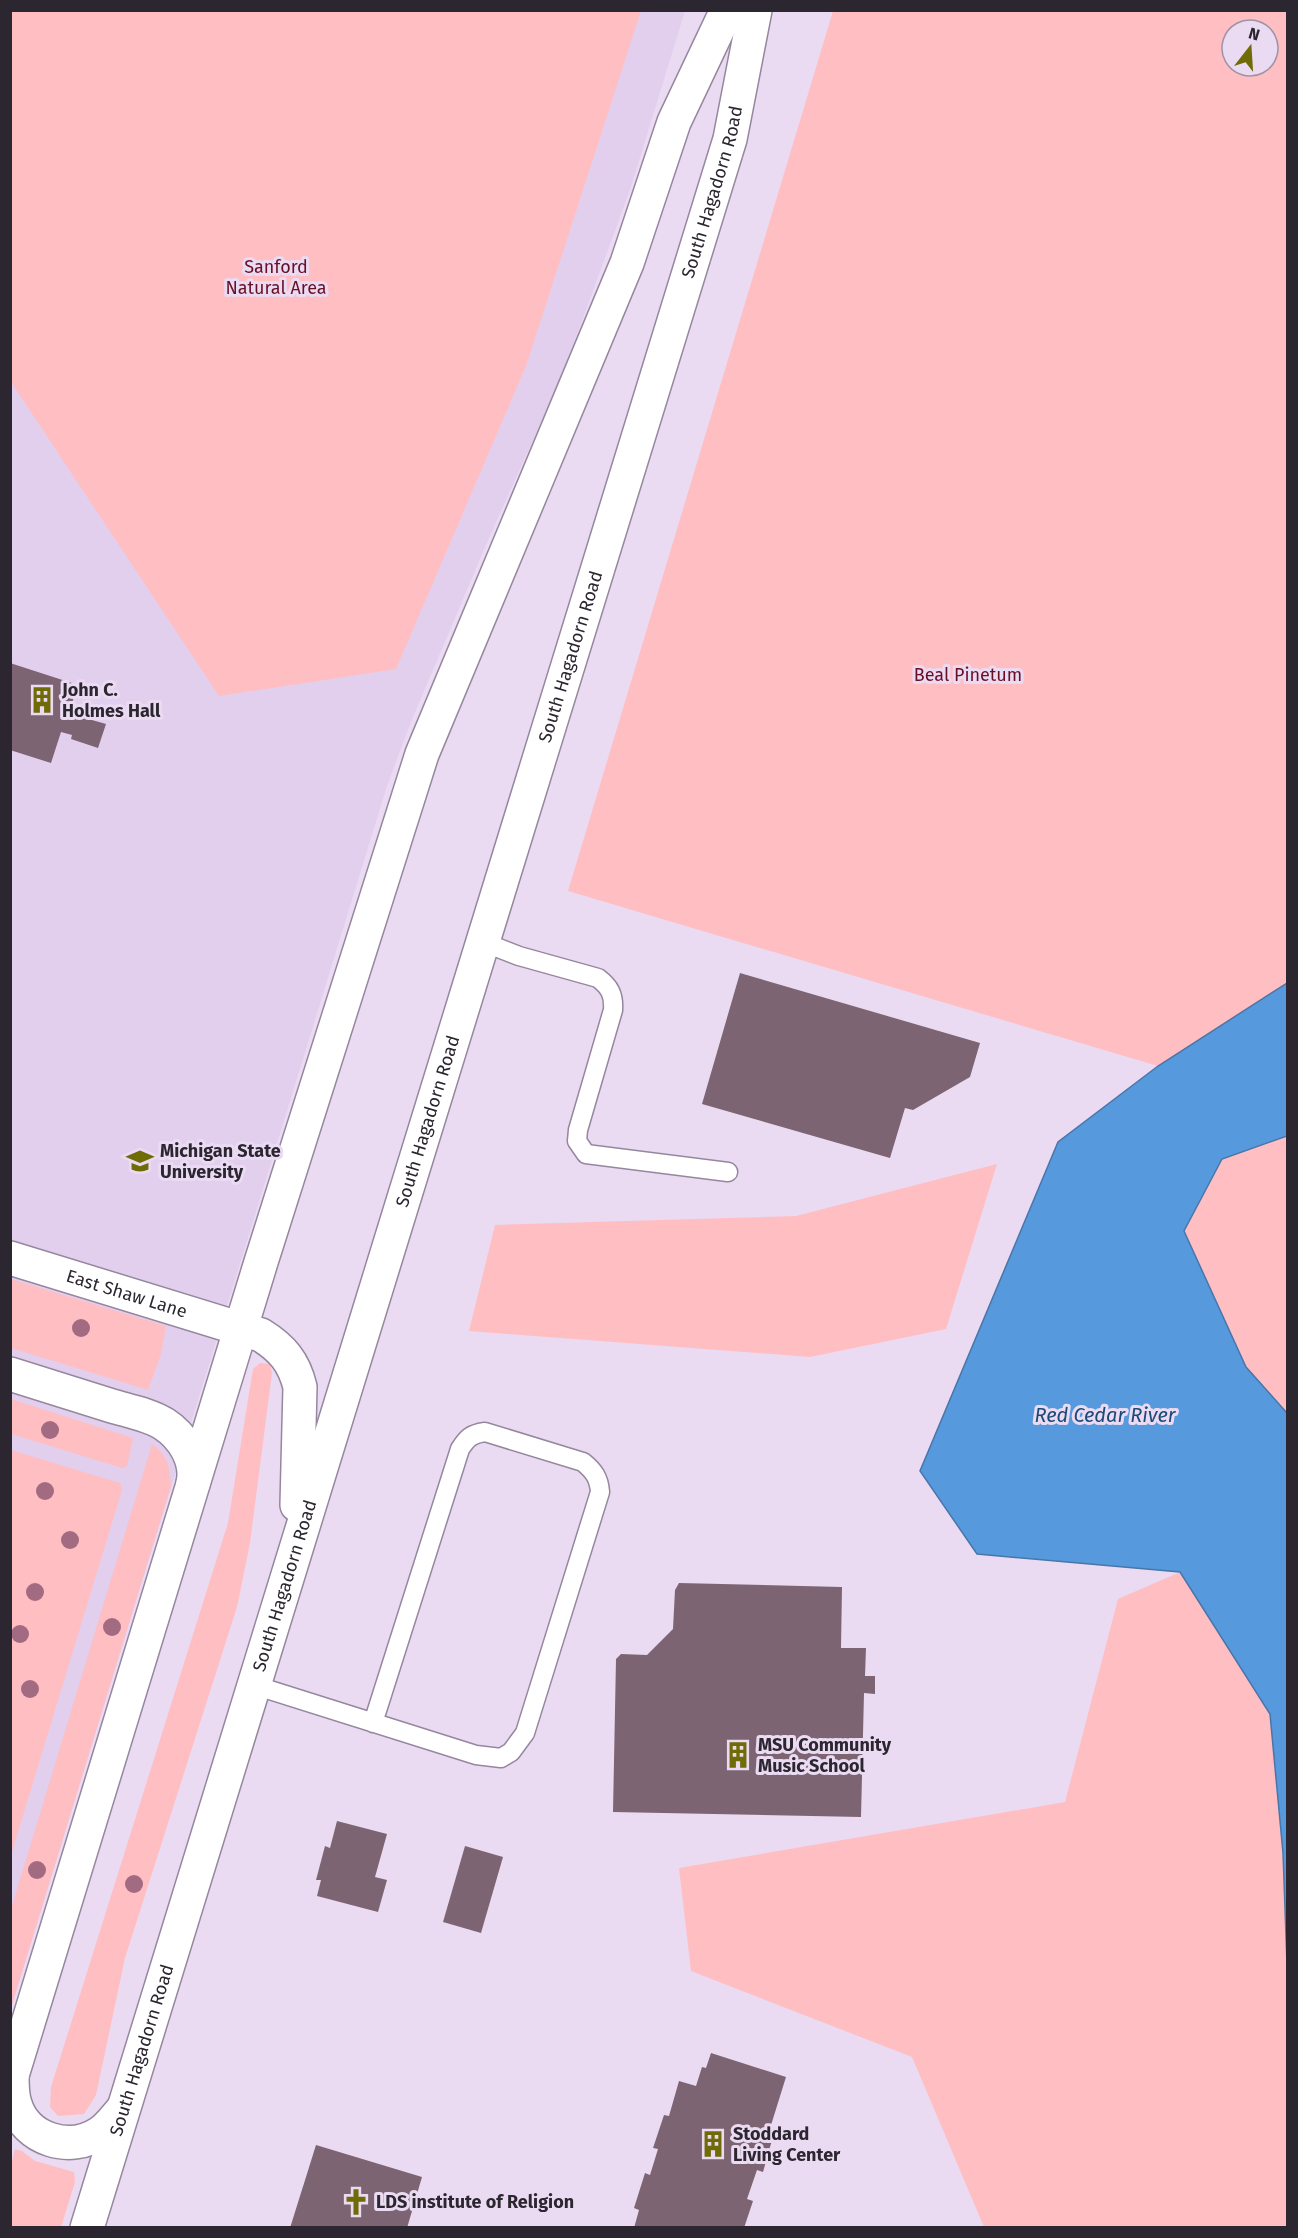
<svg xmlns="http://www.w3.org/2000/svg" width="1298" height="2238" font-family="'Fira Sans',sans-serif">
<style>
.built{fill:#e2cfee}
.green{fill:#ffbec2;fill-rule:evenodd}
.water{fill:#5699dd;stroke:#4976a9;stroke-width:1.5}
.building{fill:#7c6472}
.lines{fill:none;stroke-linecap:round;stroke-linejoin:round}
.service-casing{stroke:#95879e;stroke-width:21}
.tertiary-casing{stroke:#95879e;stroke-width:36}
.service{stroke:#fff;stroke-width:18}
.tertiary{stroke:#fff;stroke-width:33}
.tree{fill:#a36b81}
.labels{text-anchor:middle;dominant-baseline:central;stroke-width:6;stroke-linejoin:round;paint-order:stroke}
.street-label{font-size:18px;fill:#2b262f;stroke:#eadbf3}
.park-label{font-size:18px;fill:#690f24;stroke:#eadbf3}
.poi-label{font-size:18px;font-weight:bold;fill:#2b262f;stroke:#eadbf3;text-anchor:start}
.water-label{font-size:20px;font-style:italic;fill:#1a4a76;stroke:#eadbf3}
</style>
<rect width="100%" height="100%" fill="#eadbf3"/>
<polygon class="built" points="11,11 685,11 631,187 578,332 553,396 489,538 411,722 387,786 11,2008"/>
<g class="green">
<polygon points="10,11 641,11 526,366 396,669 219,696 11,382"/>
<path d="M833,11H1287V983L1158,1066L568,891ZM1232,30H1268V66H1232Z"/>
<polygon points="1287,1136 1287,1413 1246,1367 1184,1231 1222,1159"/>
<polygon points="997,1164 946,1329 810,1357 469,1331 495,1225 796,1216"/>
<polygon points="11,1279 166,1326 161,1354 148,1390 11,1348"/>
<polygon points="260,1363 270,1364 272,1373 250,1543 237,1607 125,1958 96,2095 84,2114 58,2116 50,2107 51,2087 228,1523 253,1369"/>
<polygon points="11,1399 133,1438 127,1466 122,1468 11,1434"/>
<path d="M152,1444C169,1457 169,1465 171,1486L11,2008V1909Z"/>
<polygon points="11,1450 120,1483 122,1490 11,1855"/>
<polygon points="1180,1572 1270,1714 1283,1853 1287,1964 1287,2227 984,2227 912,2057 691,1971 679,1868 1065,1802 1118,1599"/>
<polygon points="15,2149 22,2151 35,2161 74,2172 75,2182 61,2227 11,2227 11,2165"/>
</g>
<polygon class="water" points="1287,983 1287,1136 1222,1159 1184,1231 1246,1367 1287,1413 1287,1964 1283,1853 1270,1714 1180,1572 977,1554 920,1471 1058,1142 1158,1066"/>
<g class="building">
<polygon points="10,663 78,685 68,715 77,718 78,716 106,724 98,748 71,739 72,735 61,732 51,763 10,750"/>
<polygon points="740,973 980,1043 970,1077 913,1110 905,1108 890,1158 702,1104"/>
<polygon points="679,1583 842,1587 841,1648 866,1648 865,1676 875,1676 875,1694 864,1693 861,1817 613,1812 616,1659 621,1654 647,1655 673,1629 675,1590"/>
<polygon points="337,1821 387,1834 375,1877 387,1880 378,1912 317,1896 321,1880 316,1880 325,1846 330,1848"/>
<polygon points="465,1846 503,1857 481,1933 443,1922"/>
<polygon points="711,2053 786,2077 767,2138 772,2140 763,2172 757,2170 747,2199 753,2201 744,2228 634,2228 639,2210 634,2208 645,2173 650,2175 658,2149 653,2148 664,2115 669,2116 679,2081 696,2086 702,2067 706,2068"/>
<polygon points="316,2145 422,2177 407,2228 290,2228"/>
</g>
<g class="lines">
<defs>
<g id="service">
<path d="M483,942L519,956L598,978C610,987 614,995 613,1010L578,1130L577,1141L586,1154L728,1172"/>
<path d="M254,1685L476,1755L501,1758L511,1752L525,1733L600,1492C599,1478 594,1471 583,1462L485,1432C471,1434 467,1438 460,1449L373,1723"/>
</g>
<g id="tertiary">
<path id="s1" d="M10,1258L261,1335C282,1348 294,1362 300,1387L297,1505"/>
<path d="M10,1374C44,1385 78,1395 112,1406C129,1411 150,1415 164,1424C183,1436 198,1461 193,1483"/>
<path d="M12,2076C12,2086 12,2095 15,2104C26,2140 70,2153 100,2133C109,2127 116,2117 123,2109"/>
<polyline points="10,2082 261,1262 422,754 627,263 674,122 727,10"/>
<path id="s2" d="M87,2228L730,139L755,10"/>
</g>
</defs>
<use href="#service" class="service-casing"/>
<use href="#tertiary" class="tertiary-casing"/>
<use href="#service" class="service"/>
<use href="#tertiary" class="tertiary"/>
</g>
<g class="tree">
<circle cx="81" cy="1328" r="9"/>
<circle cx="50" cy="1430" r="9"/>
<circle cx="45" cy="1491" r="9"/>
<circle cx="70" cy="1540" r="9"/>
<circle cx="35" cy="1592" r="9"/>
<circle cx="112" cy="1627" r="9"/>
<circle cx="20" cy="1634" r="9"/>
<circle cx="30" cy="1689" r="9"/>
<circle cx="37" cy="1870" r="9"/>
<circle cx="134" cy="1884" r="9"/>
</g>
<defs>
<symbol id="building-bare" viewBox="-9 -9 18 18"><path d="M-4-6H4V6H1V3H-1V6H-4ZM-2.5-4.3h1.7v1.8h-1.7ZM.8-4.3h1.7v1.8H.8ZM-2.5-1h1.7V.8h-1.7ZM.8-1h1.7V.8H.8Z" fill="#6f6b07" stroke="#eadbf3" stroke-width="2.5" paint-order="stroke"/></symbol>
<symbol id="university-bare" viewBox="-9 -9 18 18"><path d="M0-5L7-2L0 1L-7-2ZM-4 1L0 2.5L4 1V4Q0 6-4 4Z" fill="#6f6b07" stroke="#eadbf3" stroke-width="2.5" paint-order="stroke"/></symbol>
<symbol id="church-bare" viewBox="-9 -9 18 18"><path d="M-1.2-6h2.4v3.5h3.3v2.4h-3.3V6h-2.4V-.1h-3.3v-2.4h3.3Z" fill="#6f6b07" stroke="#eadbf3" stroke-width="2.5" paint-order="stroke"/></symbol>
</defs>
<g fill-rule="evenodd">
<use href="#building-bare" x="23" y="681" width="38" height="38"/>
<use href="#university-bare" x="121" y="1142" width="38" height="38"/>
<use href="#building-bare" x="719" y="1736" width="38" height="38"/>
<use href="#building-bare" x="694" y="2125" width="38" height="38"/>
<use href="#church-bare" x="337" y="2183" width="38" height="38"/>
</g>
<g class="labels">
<g class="street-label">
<text stroke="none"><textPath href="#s2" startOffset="2130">South Hagadorn Road</textPath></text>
<text stroke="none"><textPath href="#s2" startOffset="1644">South Hagadorn Road</textPath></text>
<text stroke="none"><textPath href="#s2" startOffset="1158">South Hagadorn Road</textPath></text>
<text stroke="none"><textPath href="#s1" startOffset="122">East Shaw Lane</textPath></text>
<text stroke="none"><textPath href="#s2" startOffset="672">South Hagadorn Road</textPath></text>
<text stroke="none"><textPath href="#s2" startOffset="186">South Hagadorn Road</textPath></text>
</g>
<g class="park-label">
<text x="276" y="267">Sanford<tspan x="276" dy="21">Natural Area</tspan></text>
<text x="968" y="675">Beal Pinetum</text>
</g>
<g class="poi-label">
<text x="62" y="690">John C.<tspan x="62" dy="21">Holmes Hall</tspan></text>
<text x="160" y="1151">Michigan State<tspan x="160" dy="21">University</tspan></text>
<text x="758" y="1745">MSU Community<tspan x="758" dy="21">Music School</tspan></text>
<text x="733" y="2134">Stoddard<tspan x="733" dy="21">Living Center</tspan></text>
<text x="376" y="2202">LDS institute of Religion</text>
</g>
<g class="water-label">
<text x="1105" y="1415">Red Cedar River</text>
</g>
</g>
<rect width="1298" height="2238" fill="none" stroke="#2b262f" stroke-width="24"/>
<g transform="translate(1250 48) rotate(17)"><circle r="28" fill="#eadbf3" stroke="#9e93a5" stroke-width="1.5"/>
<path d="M0-4.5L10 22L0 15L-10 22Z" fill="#6f6b07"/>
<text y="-9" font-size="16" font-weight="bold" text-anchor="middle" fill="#2b262f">N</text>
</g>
</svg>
